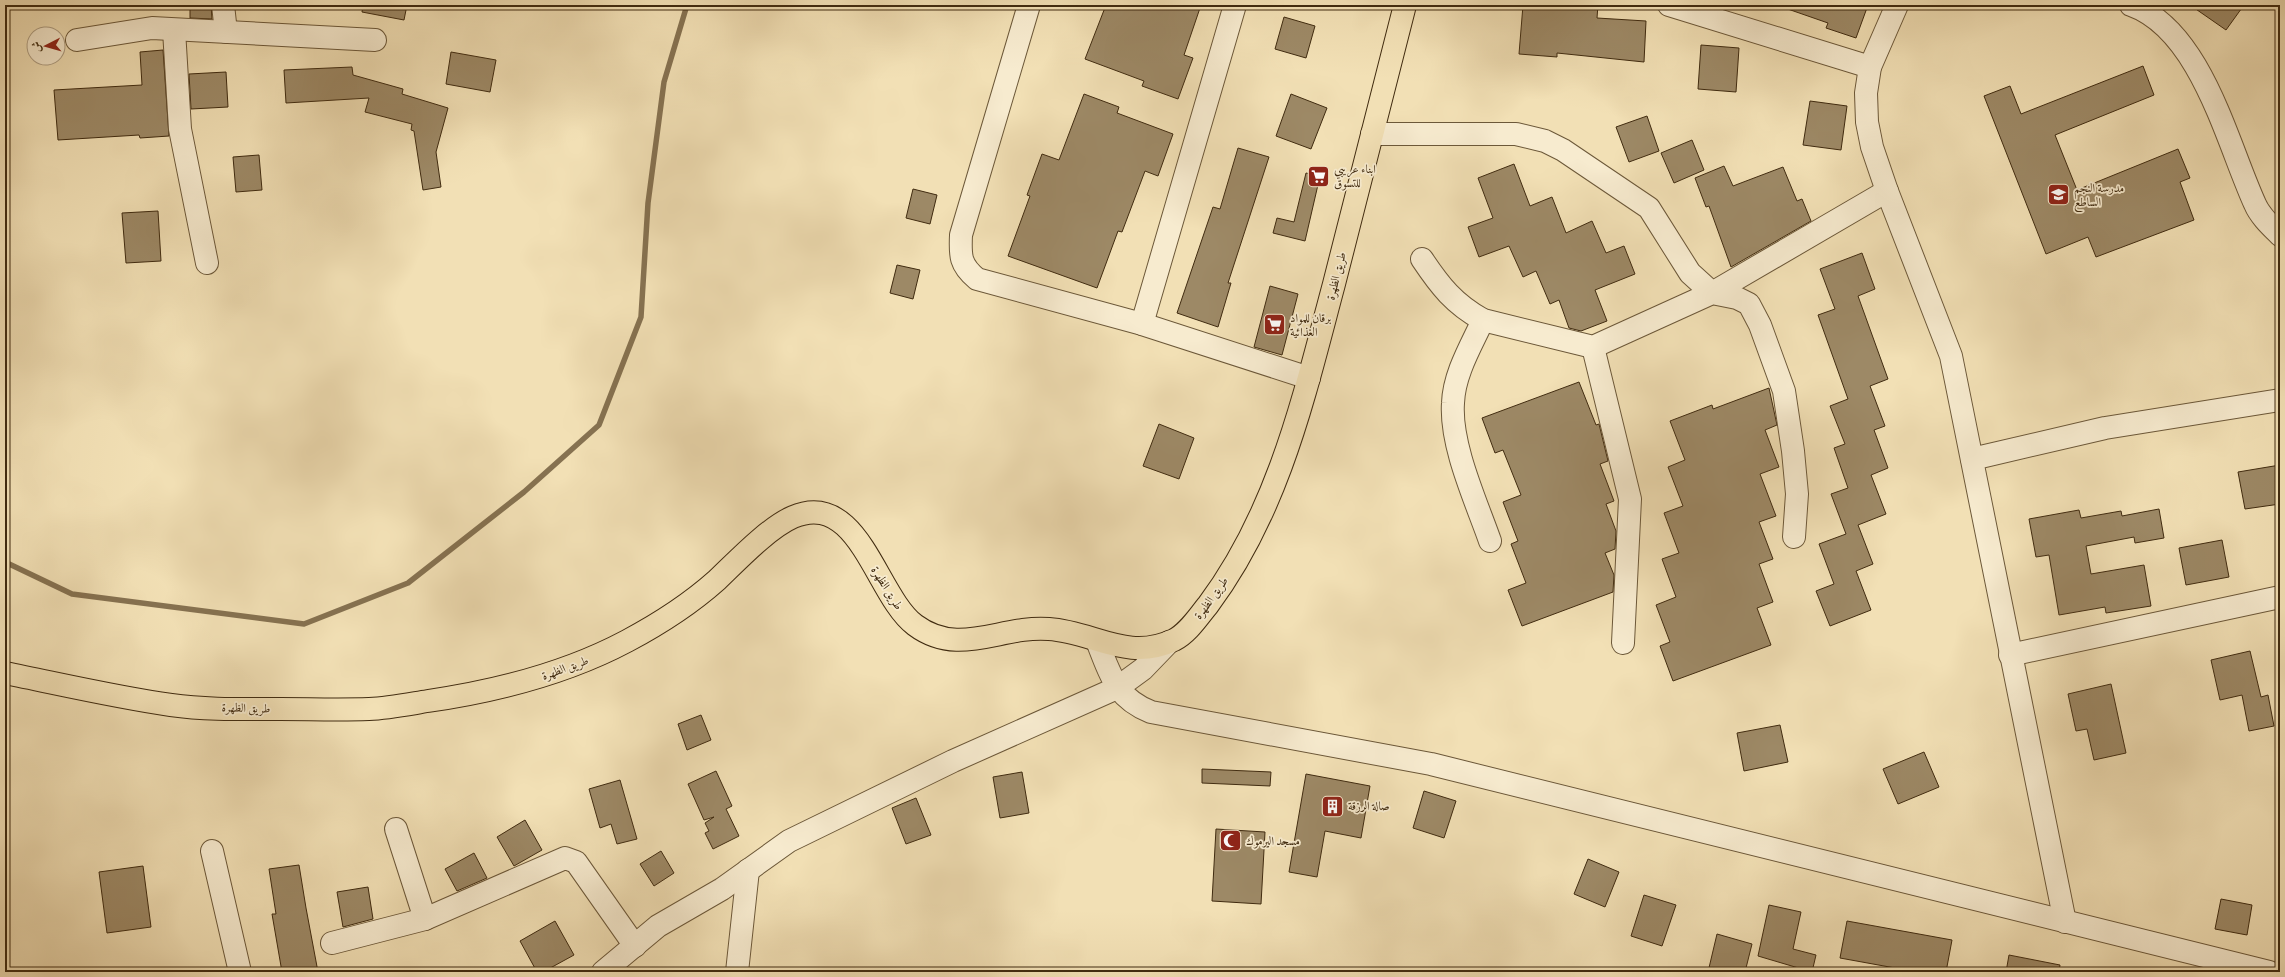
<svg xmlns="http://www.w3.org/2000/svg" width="2285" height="977" font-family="Alegreya,Amiri,serif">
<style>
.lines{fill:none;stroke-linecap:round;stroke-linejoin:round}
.stream{stroke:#867251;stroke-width:5.5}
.building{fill:#9d8966;stroke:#402b10}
.minor-casing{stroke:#6c5839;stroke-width:24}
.major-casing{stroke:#402b10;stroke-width:24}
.minor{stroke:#f7ebcf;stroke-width:22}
.major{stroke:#f2e0b5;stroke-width:22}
.labels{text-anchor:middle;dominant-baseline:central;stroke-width:3.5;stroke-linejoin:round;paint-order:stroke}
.poi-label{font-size:12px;fill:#402b10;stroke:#f7ebcf;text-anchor:start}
.street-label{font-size:12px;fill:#402b10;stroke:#f7ebcf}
</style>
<rect width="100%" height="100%" fill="#f2e0b5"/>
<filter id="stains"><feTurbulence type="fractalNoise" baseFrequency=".005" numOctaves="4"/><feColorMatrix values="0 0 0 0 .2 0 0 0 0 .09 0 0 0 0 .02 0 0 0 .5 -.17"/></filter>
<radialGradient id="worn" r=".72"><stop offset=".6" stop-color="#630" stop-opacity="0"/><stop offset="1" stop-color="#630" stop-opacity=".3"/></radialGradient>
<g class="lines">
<polyline class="stream" points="5,562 72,594 304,624 408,583 524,492 599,425 641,317 648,203 664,82 687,5"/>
</g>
<g class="building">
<polygon points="190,5 211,5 212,19 190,18"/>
<polygon points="363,5 407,5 404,20 362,12"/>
<polygon points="1106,5 1201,5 1184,55 1193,58 1178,99 1142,86 1144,81 1085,59"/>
<polygon points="1523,5 1598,5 1597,18 1646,21 1644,62 1557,53 1557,57 1519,54"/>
<polygon points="1782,5 1868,5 1856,38 1826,28 1828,23 1782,7"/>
<polygon points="2190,5 2244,5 2226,30"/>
<polygon points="1284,17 1315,26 1306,58 1275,49"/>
<polygon points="1701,45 1739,48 1736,92 1698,89"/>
<polygon points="163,50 169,136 140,138 139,135 58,140 54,90 142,85 140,52"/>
<polygon points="451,52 496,60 490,92 446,84"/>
<polygon points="2143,66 2154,95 2055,135 2077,190 2178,149 2190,178 2180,182 2194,220 2096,257 2088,237 2046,254 1984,96 2010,86 2021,114"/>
<polygon points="352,67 353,75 403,89 402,94 448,108 436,152 441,187 423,190 414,131 411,130 412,124 365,112 369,98 286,103 284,70"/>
<polygon points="226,72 228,107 191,109 189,74"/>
<polygon points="1084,94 1119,107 1117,113 1173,134 1158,176 1145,171 1122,232 1118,231 1097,288 1008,256 1030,196 1027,195 1042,154 1059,160"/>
<polygon points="1291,94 1327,108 1311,149 1276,136"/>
<polygon points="1810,101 1847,106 1841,150 1803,145"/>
<polygon points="1647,116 1659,151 1629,162 1616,127"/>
<polygon points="1692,140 1704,170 1674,183 1661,153"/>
<polygon points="1238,148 1269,157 1228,283 1231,283 1218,327 1177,313 1213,207 1220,209"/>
<polygon points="259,155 262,190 236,192 233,157"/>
<polygon points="1514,164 1530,206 1552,197 1566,233 1592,221 1606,253 1624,246 1635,274 1595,290 1607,321 1581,331 1569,328 1559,300 1550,304 1536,271 1523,277 1509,246 1479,257 1468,227 1493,218 1478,178"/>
<polygon points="1724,166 1733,186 1783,167 1797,201 1802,199 1811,221 1731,267 1709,206 1706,207 1695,178"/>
<polygon points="1306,173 1320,176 1305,241 1273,233 1277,218 1294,222"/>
<polygon points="913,189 937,195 930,224 906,218"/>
<polygon points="158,211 161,261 126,263 122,213"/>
<polygon points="1862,253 1875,289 1858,296 1888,379 1870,386 1885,426 1874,430 1888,468 1871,475 1886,514 1858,525 1873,564 1856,571 1871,610 1830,626 1816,591 1834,584 1819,544 1846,534 1831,494 1848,488 1834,448 1845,444 1830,406 1848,399 1818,315 1835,309 1820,269"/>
<polygon points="897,265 920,270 913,299 890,293"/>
<polygon points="1270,286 1298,294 1282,355 1254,347"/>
<polygon points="1579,382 1596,425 1599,424 1608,461 1600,464 1614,501 1606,504 1616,531 1615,549 1605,553 1614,575 1613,592 1522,626 1508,590 1526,583 1511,544 1518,541 1503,502 1521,495 1503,450 1495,453 1482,418"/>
<polygon points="1769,388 1777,425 1765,430 1779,467 1760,474 1776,516 1759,522 1773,559 1759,564 1773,602 1757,608 1771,645 1673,681 1660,646 1670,642 1656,605 1676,597 1662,559 1679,553 1664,513 1683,506 1668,467 1685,460 1670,421 1712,405 1713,409"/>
<polygon points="1159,424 1194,438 1179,479 1143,466"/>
<polygon points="2280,465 2280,504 2245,509 2238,472"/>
<polygon points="2159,509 2164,538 2135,543 2134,537 2086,546 2091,574 2144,565 2151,606 2106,613 2105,607 2059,615 2049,555 2036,557 2029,519 2079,510 2081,518 2121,511 2122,516"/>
<polygon points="2222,540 2229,577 2186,585 2179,548"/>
<polygon points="2250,651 2261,697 2268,695 2274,726 2249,731 2242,695 2220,700 2211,660"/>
<polygon points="2111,684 2126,753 2094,760 2087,729 2076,731 2068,694"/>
<polygon points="701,715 711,740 687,750 678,724"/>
<polygon points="1780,725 1788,762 1744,771 1737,733"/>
<polygon points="1924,752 1939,787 1898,804 1883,769"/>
<polygon points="1202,769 1271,772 1270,786 1202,783"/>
<polygon points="716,771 732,806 726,809 739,836 713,849 705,833 709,831 705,823 714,817 704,820 688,784"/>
<polygon points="1022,772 1029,813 1000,818 993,777"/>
<polygon points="1306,774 1370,786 1361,838 1325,831 1317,877 1289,872"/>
<polygon points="620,780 637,839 617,844 611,824 600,828 589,789"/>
<polygon points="1424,791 1456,801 1444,838 1413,828"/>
<polygon points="916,798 931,835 906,844 892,808"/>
<polygon points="525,820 542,850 514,866 497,837"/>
<polygon points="1216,829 1265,832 1261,904 1212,901"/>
<polygon points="661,851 674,873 654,886 640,864"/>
<polygon points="474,853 487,878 457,891 445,869"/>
<polygon points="1588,859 1619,872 1605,907 1574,894"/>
<polygon points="299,865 306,908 318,972 282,972 272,914 276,914 269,869"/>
<polygon points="143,866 151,927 107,933 99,872"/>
<polygon points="368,887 373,919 343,927 337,892"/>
<polygon points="1644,895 1676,905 1662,946 1631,936"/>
<polygon points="2221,899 2252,905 2247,935 2215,929"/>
<polygon points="1769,905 1801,912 1793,949 1816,955 1812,972 1758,956"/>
<polygon points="555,921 574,955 543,972 537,972 520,941"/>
<polygon points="1847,921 1952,940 1946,972 1917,972 1840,958"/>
<polygon points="1717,934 1752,944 1745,972 1708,972"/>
<polygon points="2009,955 2060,965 2059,972 2006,972"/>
</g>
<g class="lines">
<defs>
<g id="minor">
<polyline points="223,5 226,32"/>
<path d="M1029,5L961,235C960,256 960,265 977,279L1142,324L1309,378"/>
<polyline points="1669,5 1870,67"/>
<polyline points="1897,5 1870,67 1866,93 1867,122 1872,147 1887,191 1951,356 2065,922"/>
<path d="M2131,5C2201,30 2227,143 2255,204C2260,216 2271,226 2280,235"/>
<polyline points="174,30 180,129 207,263"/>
<polyline points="77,40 152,28 375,40"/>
<polyline points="1372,134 1516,134 1545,141 1563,150 1649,208 1690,273 1712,293 1887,191"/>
<path d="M1422,259C1440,286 1454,304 1483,320L1593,347L1712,293L1737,298L1749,304L1760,325L1784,391L1793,451L1797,494L1794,537"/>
<path d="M1483,320C1471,346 1454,374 1453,403C1450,445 1476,501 1490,541"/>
<polyline points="1142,324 1235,5"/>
<polyline points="1593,347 1630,499 1623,643"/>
<polyline points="1972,459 2105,428 2280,400"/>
<path d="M1097,641C1110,673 1115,698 1151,712L1431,764L2269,972"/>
<polyline points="2010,655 2280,597"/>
<polyline points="396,829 425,919"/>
<polyline points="212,851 240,972"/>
<polyline points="332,943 425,919 565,858 576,862 635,946"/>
<polyline points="603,972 658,926 722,889 789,841 953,761 1117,688 1143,669 1169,642"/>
<polyline points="737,972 748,870"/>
</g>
<path id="major" d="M5,673C60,684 115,697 171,705C206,710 244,709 280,709C309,709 339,710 369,709C389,708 409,704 428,701C497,691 565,674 627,641C659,624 689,605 717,580C737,561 768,528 793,517C859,489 876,596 915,625C959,658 1001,625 1049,629C1094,632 1127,662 1174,640C1188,633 1198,617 1208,605C1279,510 1304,396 1334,284C1358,191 1382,98 1405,5"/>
</defs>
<use href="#minor" class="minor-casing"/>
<use href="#major" class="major-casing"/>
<use href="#minor" class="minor"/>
<use href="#major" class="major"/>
</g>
<defs>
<symbol id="supermarket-square" viewBox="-11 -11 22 22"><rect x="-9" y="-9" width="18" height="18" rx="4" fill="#8f2418" stroke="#f7ebcf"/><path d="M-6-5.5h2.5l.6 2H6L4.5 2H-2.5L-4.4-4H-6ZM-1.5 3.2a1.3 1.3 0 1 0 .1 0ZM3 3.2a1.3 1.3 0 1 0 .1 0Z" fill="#fff"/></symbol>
<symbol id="school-square" viewBox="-11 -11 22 22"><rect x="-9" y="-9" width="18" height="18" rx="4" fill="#8f2418" stroke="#f7ebcf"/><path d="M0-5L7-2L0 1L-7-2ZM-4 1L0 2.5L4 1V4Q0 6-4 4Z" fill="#fff"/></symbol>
<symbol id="building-square" viewBox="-11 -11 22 22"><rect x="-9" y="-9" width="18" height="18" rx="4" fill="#8f2418" stroke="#f7ebcf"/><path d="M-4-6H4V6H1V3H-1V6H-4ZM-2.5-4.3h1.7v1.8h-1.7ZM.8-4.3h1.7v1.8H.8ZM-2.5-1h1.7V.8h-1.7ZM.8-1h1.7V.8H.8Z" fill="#fff"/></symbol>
<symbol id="mosque-square" viewBox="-11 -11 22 22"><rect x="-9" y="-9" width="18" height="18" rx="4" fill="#8f2418" stroke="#f7ebcf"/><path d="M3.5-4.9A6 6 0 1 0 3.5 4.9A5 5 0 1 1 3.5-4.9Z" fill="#fff"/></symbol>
</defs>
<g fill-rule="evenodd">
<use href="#supermarket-square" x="1306" y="164" width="25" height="25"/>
<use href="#school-square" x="2046" y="182" width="25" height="25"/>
<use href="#supermarket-square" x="1262" y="312" width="25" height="25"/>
<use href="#building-square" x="1320" y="794" width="25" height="25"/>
<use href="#mosque-square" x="1218" y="828" width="25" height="25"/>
</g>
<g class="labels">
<g class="poi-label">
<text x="1334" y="169">ابناء عريبي<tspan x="1334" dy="14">للتسوق</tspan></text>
<text x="2074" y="188">مدرسة النجم<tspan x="2074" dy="14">الساطع</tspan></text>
<text x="1290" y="318">برقان للمواد<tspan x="1290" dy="14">الغذائية</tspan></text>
<text x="1348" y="806">صالة الرزقة</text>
<text x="1246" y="841">مسجد اليرموك</text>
</g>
<g class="street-label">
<text transform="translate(1336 276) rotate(-76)">طريق الظهرة</text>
<text transform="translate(887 588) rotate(58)">طريق الظهرة</text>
<text transform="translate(1211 598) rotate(-54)">طريق الظهرة</text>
<text transform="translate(565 668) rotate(-20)">طريق الظهرة</text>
<text transform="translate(246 708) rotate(2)">طريق الظهرة</text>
</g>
</g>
<rect width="2285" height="977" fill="none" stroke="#f2e0b5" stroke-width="20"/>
<rect x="6" y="6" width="2273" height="965" fill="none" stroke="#402b10" stroke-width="2"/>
<rect x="10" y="10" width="2265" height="957" fill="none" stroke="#402b10"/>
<g transform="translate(46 46) rotate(264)"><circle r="19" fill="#f7ebcf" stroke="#ae9e83"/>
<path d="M0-3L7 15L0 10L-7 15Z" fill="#8f2418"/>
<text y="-6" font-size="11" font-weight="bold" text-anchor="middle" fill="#402b10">ش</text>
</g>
<rect width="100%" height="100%" filter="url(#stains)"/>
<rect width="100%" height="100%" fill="url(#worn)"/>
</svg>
